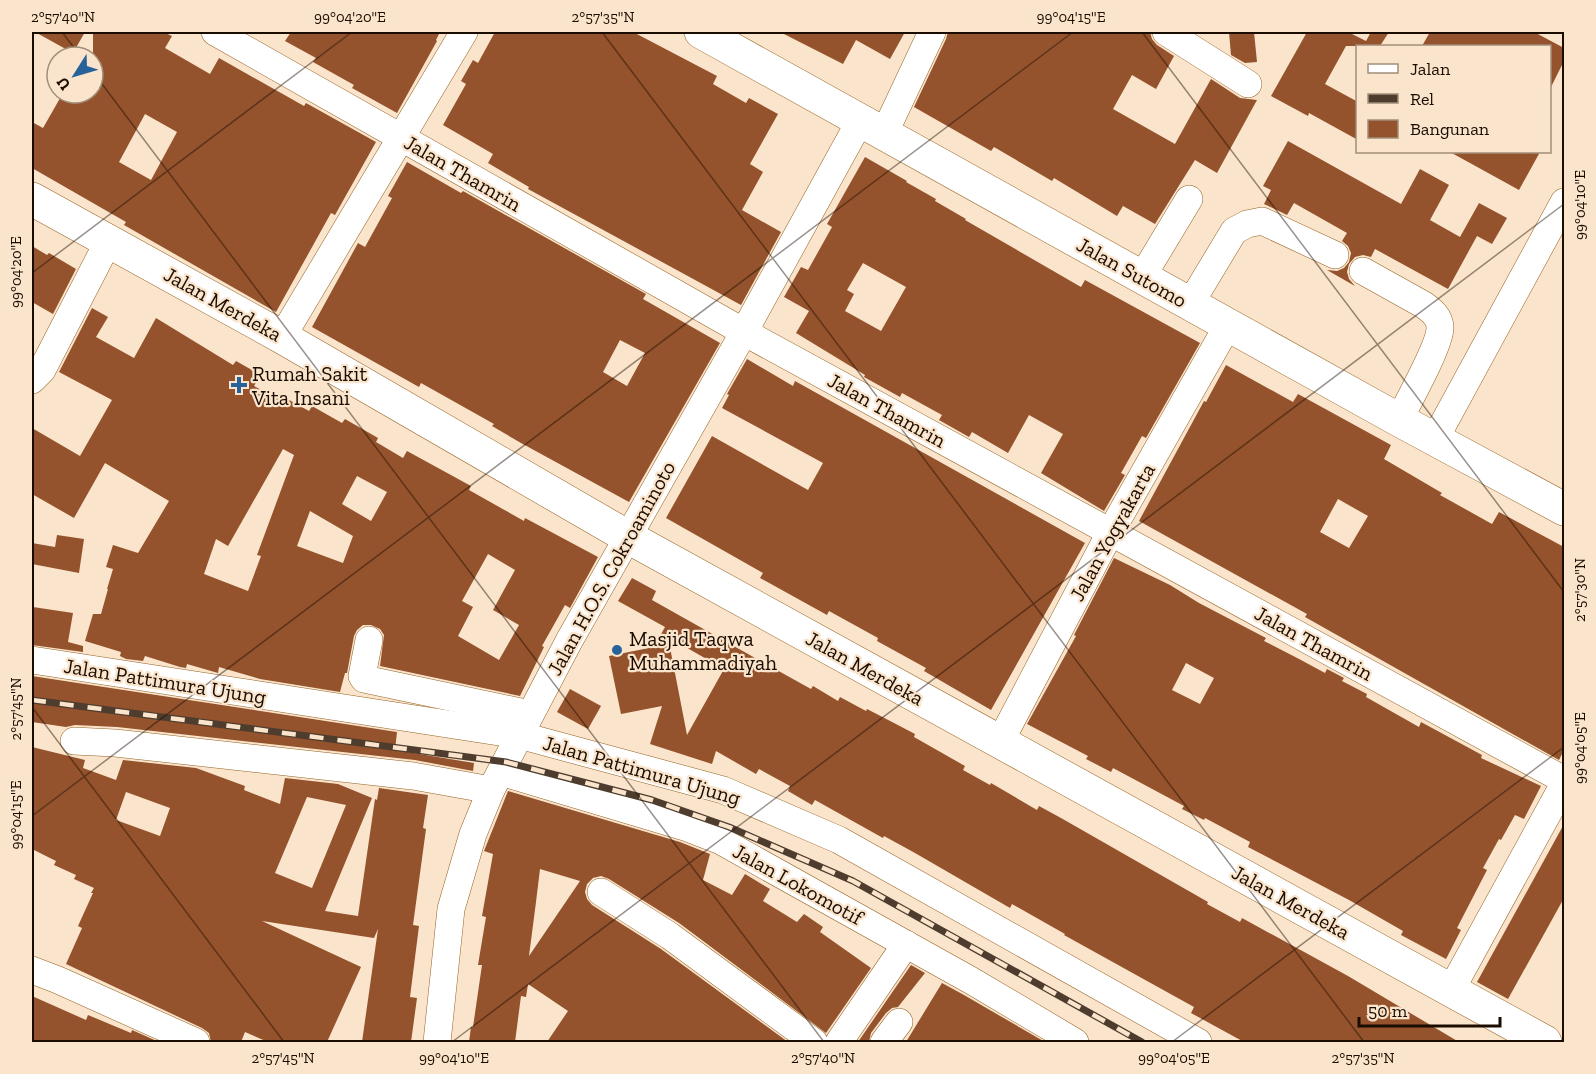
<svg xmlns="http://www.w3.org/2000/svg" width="1596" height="1074" font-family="'Zilla Slab',serif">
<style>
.building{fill:#94532c;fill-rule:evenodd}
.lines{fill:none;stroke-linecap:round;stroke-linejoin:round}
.minor-casing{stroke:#966423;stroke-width:28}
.major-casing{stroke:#966423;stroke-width:34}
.minor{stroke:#fff;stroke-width:27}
.major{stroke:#fff;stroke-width:33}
.rail-casing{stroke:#4e3d2e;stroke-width:7}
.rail{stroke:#fae4cb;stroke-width:4.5;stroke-dasharray:14;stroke-linecap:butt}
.ticks{fill:none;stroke:#1b0c00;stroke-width:1.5;stroke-opacity:0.45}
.poi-dot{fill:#27639a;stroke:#fae4cb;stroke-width:2}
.labels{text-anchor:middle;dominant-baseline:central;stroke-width:4.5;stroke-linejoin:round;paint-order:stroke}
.street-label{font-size:21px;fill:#1b0c00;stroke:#fae4cb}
.poi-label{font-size:21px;fill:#1b0c00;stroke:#fae4cb;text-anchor:start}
.neatline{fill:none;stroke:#1b0c00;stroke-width:2}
.ticks-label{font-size:15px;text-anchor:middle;fill:#1b0c00}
</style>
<rect width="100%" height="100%" fill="#fae4cb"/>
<g class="building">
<polygon points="35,32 85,32 73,53"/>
<path d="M93,32H163L172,36L165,48L210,74L219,58L304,106L306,103L376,142L335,215L331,213L276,312L124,225L126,222L32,168V122L43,128L63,93H93ZM145,114L177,132L151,180L119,162Z"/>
<polygon points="291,32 440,32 436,40 437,41 397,113 352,88 354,85 313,62 316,58 285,41"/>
<polygon points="495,32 633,32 717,76 713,84 746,103 749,98 778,114 750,164 763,172 742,210 781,232 741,305 528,189 529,187 488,163 493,154 443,125 466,84 461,81 473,60 478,63"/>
<polygon points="780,32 905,32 890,59 856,40 843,64"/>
<polygon points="948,32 1150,32 1152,39 1157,45 1174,56 1156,89 1132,75 1113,109 1175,144 1211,79 1240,98 1257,100 1217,173 1195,160 1155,224 1123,206 1117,216 1054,178 1052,181 994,147 991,151 914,107 946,39"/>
<polygon points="1229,32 1254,32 1257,62 1245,63 1231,55"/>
<polygon points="1307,32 1348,32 1366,41 1371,32 1389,32 1380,46 1346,46 1325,84 1358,102 1358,140 1309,113 1308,116 1271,96"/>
<polygon points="1430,32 1534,32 1564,48 1564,61 1550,89 1550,46 1422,46"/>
<polygon points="1288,141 1401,204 1420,169 1449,185 1430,220 1460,237 1479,203 1507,218 1492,244 1477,236 1448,289 1375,249 1371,257 1363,255 1355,257 1349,264 1347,272 1349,279 1355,286 1327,270 1337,271 1344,268 1349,262 1351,253 1348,246 1342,241 1347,233 1294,203 1287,215 1264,204 1271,190 1263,186"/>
<polygon points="1450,152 1540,152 1519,190"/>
<path d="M865,157L907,181L906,182L936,199L935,201L966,219L965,220L1081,287L1085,280L1200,343L1146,438L1142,436L1121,473L1125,475L1104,511L1041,473L1063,434L1029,415L1008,453L972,432L969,437L939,420L942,415L902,393L900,397L864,377L865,375L796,333L809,311L784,297L801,267L808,270L832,227L827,224ZM863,263L906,287L881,331L845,311L854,294L847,290Z"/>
<path d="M407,162L461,193L463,191L646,294L643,299L720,343L629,502L521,443L492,426L494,424L421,383L419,387L312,327L358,243L365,247L392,198L388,196ZM620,340L645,353L627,386L603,372Z"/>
<polygon points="32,246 47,255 49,253 76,269 53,314 32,302"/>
<path d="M92,308L108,317L96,337L134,358L156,318L233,365L236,361L261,375L254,386L280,400L282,396L309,411L312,406L342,423L345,419L378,438L376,442L403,458L407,451L471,486L469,490L524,521L525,518L598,557L570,608L565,605L542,646L544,647L520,696L380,666L384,635L380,629L371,625H363L357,630L354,636L347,673H345L340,692L260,679L219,667L218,673L187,664L186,668L180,667L145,656L143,661L126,659L120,656L121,652L85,641L93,614H101L108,589H107L113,569L106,567L113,545L138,553L169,501L105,463L74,518L32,494V428L80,456L112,400L59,372ZM283,449L294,455L257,555L261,556L248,591L204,574L216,539L228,546ZM357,476L387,492L371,521L342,504ZM310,511L353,536L343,563L297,546ZM488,554L515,570L493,610L519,625L499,660L458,636L473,607L462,601Z"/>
<polygon points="747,359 793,386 795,381 1085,543 991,710 924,671 926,668 877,641 878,638 829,611 827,615 760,578 763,573 666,518 712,436 808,490 823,463 722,408 729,395 727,394"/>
<path d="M1226,365L1293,402L1298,394L1391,445L1384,459L1442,493L1440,495L1492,524L1499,512L1564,547V750L1559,760L1305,617L1307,614L1139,521L1204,401L1206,402ZM1338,499L1368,516L1349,548L1320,532Z"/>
<polygon points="57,535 84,539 79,573 32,564 32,543 55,547"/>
<path d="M1114,558L1170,585L1199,603L1266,638L1264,641L1301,660L1325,673L1327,669L1344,678L1342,681L1367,694L1366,697L1419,727L1421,722L1482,755L1481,758L1541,786L1524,819L1515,815L1501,840L1499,839L1483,868L1487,870L1457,928L1461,930L1446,959L1401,935L1403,931L1349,900L1248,847L1250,842L1205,818L1204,820L1182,809L1184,806L1113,768L1111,772L1086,759L1088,756L1027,724L1076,636L1074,635ZM1186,663L1214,678L1200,704L1172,690Z"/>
<path d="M632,578L656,591L652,600L766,664L811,689L813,686L838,701L840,697L866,711L867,709L894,723L915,734L914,737L965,766L963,770L990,785L991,783L1037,810L1039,806L1061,818L1208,902L1207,904L1240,922L1242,918L1348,976L1459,1042H1244L1191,1013L1194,1007L1064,935L1065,934L1012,904L1010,908L915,853L884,836L883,838L815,800L812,805L788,791L790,786L759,769L756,774L716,751L712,764L650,744L662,706L621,714L609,656L654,647L665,627L618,601ZM668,637L724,669L687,735Z"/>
<polygon points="33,607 73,613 68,642 83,646 83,652 32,645"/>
<polygon points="32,676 397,732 395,750 474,763 473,771 415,760 117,727 75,725 66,727 32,722"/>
<polygon points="570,689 601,706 588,729 557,712"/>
<path d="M32,747L85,760L83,768L116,780L123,760L196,768L245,786L244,790L280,804L285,778L338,784L372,798L325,911L358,916L375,799L377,800L379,788L428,795L423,828L426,829L413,925L419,926L410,997L417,998L411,1042H362L378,929L374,938L262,921L361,967L327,1042H268L245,1032L241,1042H211L209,1033L202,1028L66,964L82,928L78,926L93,893H91L94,888L74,879L76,875L54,865L56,861L32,849ZM126,792L170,808L160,836L116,820ZM307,797L346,805L312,888L275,873Z"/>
<path d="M508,791L680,842L710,854L703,880L732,895L745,874L770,889L763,901L797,922L804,914L823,927L820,932L871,968L826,1033L679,923L609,879L601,876L593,878L587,884L585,892L587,899L592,905L661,949L788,1042H547L568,1011L528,984L526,997L521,996L515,1042H469L471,1027H473L482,965H478L486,917L482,916L493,854L484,851ZM540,869L580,881L529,956L536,902Z"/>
<polygon points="1564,824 1564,898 1508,999 1477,982"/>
<polygon points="911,965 925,973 898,1007 892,1008 886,1013 871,1033 869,1042 858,1042"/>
<polygon points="942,983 964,995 1045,1042 906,1042"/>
<polygon points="32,996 86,1020 88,1015 131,1033 132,1030 159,1042 32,1042"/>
</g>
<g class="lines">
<defs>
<g id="minor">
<polyline points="215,32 744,332 1564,780"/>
<polyline points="1166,32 1248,84"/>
<polyline points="884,134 932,32"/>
<path d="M1363,271L1424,305C1432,311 1440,317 1440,328C1440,345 1408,402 1399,420"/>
<polyline points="1142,277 1189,199"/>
<polyline points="1190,304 1234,231 1247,224 1262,221 1335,255"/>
<polyline points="282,337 464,32"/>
<polyline points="32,380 42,370 108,242"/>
<polyline points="1435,439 1564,202"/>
<polyline points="369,640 362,676 364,679 530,714"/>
<polyline points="32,660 519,735 723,790 839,840 1198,1042"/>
<polyline points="74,741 115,743 413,776 491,790"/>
<polyline points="1000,742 1110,533 1228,325"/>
<polyline points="501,772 685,827 721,841 972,981 1075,1042"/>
<polyline points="601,892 670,936 814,1042"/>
<polyline points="32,970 58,980 196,1042"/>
<polyline points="1451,990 1564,784"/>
<polyline points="437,1042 451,909 473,834 491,790 569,641 744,332 860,121"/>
<polyline points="839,1042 906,944"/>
<polyline points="884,1042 899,1022"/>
</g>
<g id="major">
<polyline points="701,32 1399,420 1564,509"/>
<polyline points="32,199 282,337 628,537 1545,1042"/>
</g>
</defs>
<use href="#minor" class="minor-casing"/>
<use href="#major" class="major-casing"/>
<use href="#minor" class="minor"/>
<use href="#major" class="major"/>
<defs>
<polyline id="rail" points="32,700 506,762 652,800 729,827 853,881 1142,1042"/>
</defs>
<use href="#rail" class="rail-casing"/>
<use href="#rail" class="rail"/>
</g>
<path class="ticks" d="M62,32L81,57M602,32L1364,1042M1142,32L1564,592M93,72L824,1042M32,273L352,32M32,707L284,1042M32,816L1073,32M452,1042L1564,204M1172,1042L1564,747"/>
<g class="poi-dot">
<path d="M236 376h6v6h6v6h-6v6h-6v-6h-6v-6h6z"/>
<circle cx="617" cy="650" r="6"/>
</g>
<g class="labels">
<g class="street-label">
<text transform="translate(463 173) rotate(30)">Jalan Thamrin</text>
<text transform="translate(1132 272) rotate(29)">Jalan Sutomo</text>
<text transform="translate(223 304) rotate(29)">Jalan Merdeka</text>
<text transform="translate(887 410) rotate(29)">Jalan Thamrin</text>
<text transform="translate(1112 532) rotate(-61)">Jalan Yogyakarta</text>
<text transform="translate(611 568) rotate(-61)">Jalan H.O.S. Cokroaminoto</text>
<text transform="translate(1314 643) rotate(29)">Jalan Thamrin</text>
<text transform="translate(865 668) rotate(29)">Jalan Merdeka</text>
<text transform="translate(165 681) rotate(9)">Jalan Pattimura Ujung</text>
<text transform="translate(642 770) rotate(16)">Jalan Pattimura Ujung</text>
<text transform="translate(798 884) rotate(29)">Jalan Lokomotif</text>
<text transform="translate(1291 902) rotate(29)">Jalan Merdeka</text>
</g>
<g class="poi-label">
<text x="252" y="373">Rumah Sakit<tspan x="252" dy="24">Vita Insani</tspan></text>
<text x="629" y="638">Masjid Taqwa<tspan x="629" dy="24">Muhammadiyah</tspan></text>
</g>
</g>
<rect width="1596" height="1074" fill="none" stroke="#fae4cb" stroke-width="66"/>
<rect x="1356" y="45" width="195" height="108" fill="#fae4cb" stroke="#a18e7a" stroke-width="1.5"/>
<rect x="1368" y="64" width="30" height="9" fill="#ffffff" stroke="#a18e7a" stroke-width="1.5"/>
<text x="1410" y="75" font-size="18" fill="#1b0c00">Jalan</text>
<rect x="1368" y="94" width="30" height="9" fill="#4e3d2e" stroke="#a18e7a" stroke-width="1.5"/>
<text x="1410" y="105" font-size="18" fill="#1b0c00">Rel</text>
<rect x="1368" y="120" width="30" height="18" fill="#94532c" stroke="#a18e7a" stroke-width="1.5"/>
<text x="1410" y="135" font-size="18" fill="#1b0c00">Bangunan</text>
<g transform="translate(75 75) rotate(233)"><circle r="28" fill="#fae4cb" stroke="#a18e7a" stroke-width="1.5"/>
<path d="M0-4.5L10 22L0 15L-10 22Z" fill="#27639a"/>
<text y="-9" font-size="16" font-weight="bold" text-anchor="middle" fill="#1b0c00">U</text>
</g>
<path d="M1359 1017v9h141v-9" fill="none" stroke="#1b0c00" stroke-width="3"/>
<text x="1368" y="1017" font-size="18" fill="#1b0c00" stroke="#fae4cb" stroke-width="4.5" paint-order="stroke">50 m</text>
<rect x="33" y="33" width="1530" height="1008" class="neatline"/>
<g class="ticks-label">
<text x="63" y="22">2°57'40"N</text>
<text x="350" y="22">99°04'20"E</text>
<text x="603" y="22">2°57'35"N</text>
<text x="1071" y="22">99°04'15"E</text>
<text transform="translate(1580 205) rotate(-90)" y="5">99°04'10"E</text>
<text transform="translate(16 272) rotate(-90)" y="5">99°04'20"E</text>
<text transform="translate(1580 590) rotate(-90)" y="5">2°57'30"N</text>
<text transform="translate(16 709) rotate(-90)" y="5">2°57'45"N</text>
<text transform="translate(1580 748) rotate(-90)" y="5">99°04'05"E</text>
<text transform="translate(16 815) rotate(-90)" y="5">99°04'15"E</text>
<text x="283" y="1063">2°57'45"N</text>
<text x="454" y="1063">99°04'10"E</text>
<text x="823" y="1063">2°57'40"N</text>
<text x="1174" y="1063">99°04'05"E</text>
<text x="1363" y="1063">2°57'35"N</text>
</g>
</svg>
